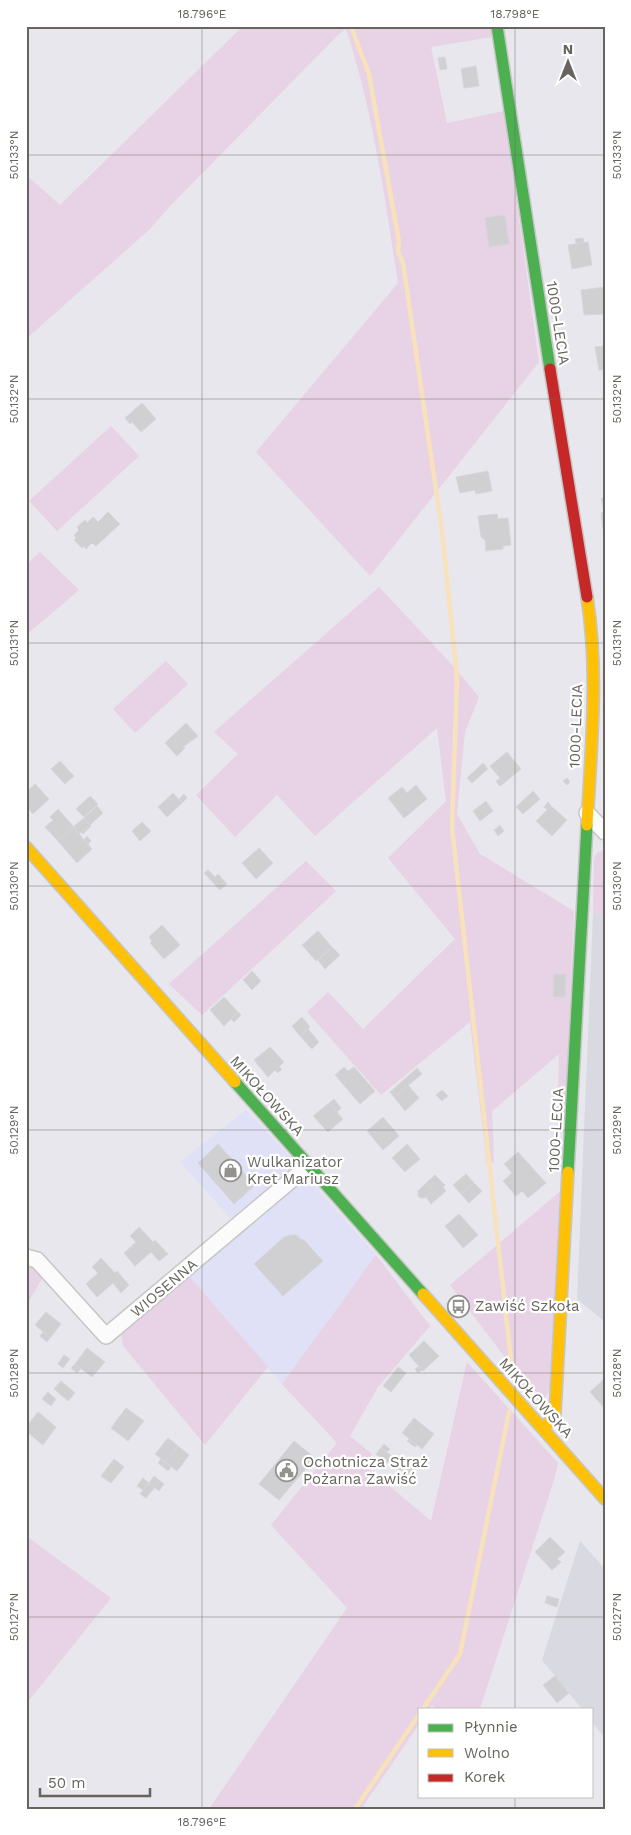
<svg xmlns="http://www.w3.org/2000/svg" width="631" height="1835" font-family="'Work Sans',sans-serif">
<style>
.commercial{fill:#e0e0f7}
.education{fill:#d9d9e1}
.green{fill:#e8d2e5}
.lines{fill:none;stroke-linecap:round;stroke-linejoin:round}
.stream{stroke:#f8e2bb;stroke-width:4.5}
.building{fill:#d0d0d3;stroke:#d6d6dc}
.street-casing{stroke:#c6c6c7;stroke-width:18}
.fast-casing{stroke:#c6c6c6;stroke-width:14}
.slow-casing{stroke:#c6c6c6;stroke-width:14}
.jam-casing{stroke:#c6c6c6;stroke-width:14}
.street{stroke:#fbfbfc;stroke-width:15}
.fast{stroke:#4caf50;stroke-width:11}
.slow{stroke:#ffc107;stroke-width:11}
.jam{stroke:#c62828;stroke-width:11}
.ticks{fill:none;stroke:#66645d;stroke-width:1;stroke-opacity:0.45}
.labels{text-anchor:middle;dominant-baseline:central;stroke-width:4.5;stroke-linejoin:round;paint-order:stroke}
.street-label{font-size:15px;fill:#66645d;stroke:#fff}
.poi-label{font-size:15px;fill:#66645d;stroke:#fff;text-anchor:start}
.neatline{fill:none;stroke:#66645d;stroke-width:2}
.ticks-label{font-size:12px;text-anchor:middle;fill:#66645d}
</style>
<rect width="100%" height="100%" fill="#e7e7ed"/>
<g class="commercial">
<polygon points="246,1110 299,1167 234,1222 180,1162"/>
<polygon points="305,1175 376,1255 282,1384 189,1276"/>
</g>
<g class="education">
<polygon points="593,913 605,914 605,1322 577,1299"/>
<polygon points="580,1541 605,1569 605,1738 592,1722 592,1709 582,1709 542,1660"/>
</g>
<g class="green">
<path d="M243,26H490L492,37L431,47L447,123L504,111L539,362L370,576L256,452L398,283C385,198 373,111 346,29L340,33L171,205L149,230L26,339V175L60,205Z"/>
<polygon points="111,426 139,456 57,531 29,501"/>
<polygon points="40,552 79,590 26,635 26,565"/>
<polygon points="379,587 455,668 479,697 465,732 457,814 480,854 574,911 565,1124 557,1128 559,1054 492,1111 494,1162 487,1165 470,1022 381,1095 307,1012 328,992 363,1029 455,939 388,858 446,801 437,728 315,836 277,795 235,837 196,795 238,754 214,732"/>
<polygon points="166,661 188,684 135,733 113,709"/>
<polygon points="605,850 605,914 593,913 594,858 598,852"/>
<polygon points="306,861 336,891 202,1015 169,984"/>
<polygon points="564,1188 551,1386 545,1399 540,1403 450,1285"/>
<polygon points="376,1255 430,1326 378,1387 350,1436 372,1454 366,1466 431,1521 467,1362 558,1463 554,1480 480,1709 436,1709 432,1705 429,1709 420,1709 420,1723 361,1809 209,1809 347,1608 271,1525 337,1443 282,1384"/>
<polygon points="26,1263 32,1265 43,1277 26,1306"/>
<polygon points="189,1276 268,1367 205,1445 123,1346 121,1333"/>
<polygon points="26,1536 111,1598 26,1704"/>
</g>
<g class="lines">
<g class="stream">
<polyline points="351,26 369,74 399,242 398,251 403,263 442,531 457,678 452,828 512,1369"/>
<polyline points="423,1709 460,1654 509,1412"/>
<polyline points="355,1809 420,1713"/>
</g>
</g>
<g class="building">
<polygon points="445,57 447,69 440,70 438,58"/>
<polygon points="476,66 479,86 464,88 461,69"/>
<polygon points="505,215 509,244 489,247 485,218"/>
<polygon points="583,238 584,243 576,244 575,239"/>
<polygon points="588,242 592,265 572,269 568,245"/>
<polygon points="605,287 605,314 584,315 581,290"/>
<polygon points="605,346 605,370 599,370 595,347"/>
<polygon points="142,403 156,419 141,432 132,422 130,424 125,418"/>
<polygon points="488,471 492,491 476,494 475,490 460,493 456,477"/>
<polygon points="601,498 605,498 605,529 603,529 601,513 604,512"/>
<polygon points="108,512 120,524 96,546 92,543 86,549 84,546 82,548 74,540 76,538 74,535 79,530 77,527 85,520 87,523 93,517 98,522"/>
<polygon points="497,514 498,519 508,518 511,545 503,546 503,549 486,551 485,540 481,537 478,516"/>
<polygon points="186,723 198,736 183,747 185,748 177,756 165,743"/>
<polygon points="507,752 521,769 504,783 490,766"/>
<polygon points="60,761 74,776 65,784 51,769"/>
<polygon points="483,763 488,769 472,783 467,778"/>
<polygon points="500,778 504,783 500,786 496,781"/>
<polygon points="567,778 570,782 567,785 563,781"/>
<polygon points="35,784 49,799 33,814 26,806 26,792"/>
<polygon points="416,785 427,799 404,818 388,798 402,787 407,793"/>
<polygon points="533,791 540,799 523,814 516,807"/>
<polygon points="173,793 182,803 167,817 158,807"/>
<polygon points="184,794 187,798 182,803 179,799"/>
<polygon points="90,796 98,804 84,817 76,809"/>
<polygon points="486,801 493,811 480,821 473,811"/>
<polygon points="548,802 551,806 547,810 544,807"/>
<polygon points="97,806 103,813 90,825 84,818"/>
<polygon points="551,806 567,820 552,836 536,821"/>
<polygon points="58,809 74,827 58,841 45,827 53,820 50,817"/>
<polygon points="84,818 90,825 79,834 73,827"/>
<polygon points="142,822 151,831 140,841 132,831"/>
<polygon points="90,825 91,826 83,834 81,832"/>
<polygon points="500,825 504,831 498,836 494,830"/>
<polygon points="73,827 92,849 77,863 58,841"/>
<polygon points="87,836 91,841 88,844 84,840"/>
<polygon points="259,848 273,863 256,879 242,863"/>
<polygon points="208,870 215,877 218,874 227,884 220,890 204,873"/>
<polygon points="162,925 180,945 164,959 150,943 152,941 149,937"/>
<polygon points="318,931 332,947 316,961 302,945"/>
<polygon points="332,947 340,955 325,969 318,960"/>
<polygon points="252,971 261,981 252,990 243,980"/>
<polygon points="554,974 566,974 565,997 553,997"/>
<polygon points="224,997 238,1012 224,1026 210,1010"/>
<polygon points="238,1012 241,1015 234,1022 231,1019"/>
<polygon points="302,1017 310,1027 300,1036 292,1026"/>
<polygon points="308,1029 319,1042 312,1049 300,1036"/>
<polygon points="270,1047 284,1062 279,1067 282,1069 278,1073 275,1070 268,1077 254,1060"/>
<polygon points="344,1067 348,1071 354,1067 375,1091 360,1104 335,1075"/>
<polygon points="417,1068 422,1074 394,1097 390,1092"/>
<polygon points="408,1085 419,1098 405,1111 394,1097"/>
<polygon points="442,1090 448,1096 442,1101 436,1095"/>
<polygon points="334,1099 341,1108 337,1112 329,1103"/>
<polygon points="329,1103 343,1119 328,1132 313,1116"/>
<polygon points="383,1117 399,1136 383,1150 367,1131"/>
<polygon points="218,1144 255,1185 234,1204 198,1163"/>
<polygon points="407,1144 420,1159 405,1172 392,1158"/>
<polygon points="518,1152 546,1183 528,1198 522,1191 516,1196 503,1181 512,1173 504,1164"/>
<polygon points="466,1174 474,1183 461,1194 453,1185"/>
<polygon points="435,1175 445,1185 443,1187 446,1191 431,1204 426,1197 433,1191 426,1183"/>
<polygon points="426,1183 433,1191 425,1198 421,1198 418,1196 418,1191"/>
<polygon points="474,1183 482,1191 469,1203 461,1194"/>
<polygon points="459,1214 478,1235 463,1248 445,1226"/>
<polygon points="139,1227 153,1242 155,1240 168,1254 159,1261 151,1252 135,1266 124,1253 136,1242 130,1236"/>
<polygon points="291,1235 296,1235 302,1240 303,1239 323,1261 283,1296 254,1264 284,1237"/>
<polygon points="101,1258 115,1273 117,1271 129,1285 121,1293 113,1283 97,1297 86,1284 98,1273 92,1267"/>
<polygon points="46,1312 61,1324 50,1338 35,1325"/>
<polygon points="43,1332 50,1338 47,1342 40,1336"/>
<polygon points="424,1341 439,1356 423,1371 409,1355"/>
<polygon points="87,1348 105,1362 92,1377 75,1364"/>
<polygon points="64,1355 70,1359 63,1368 58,1364"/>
<polygon points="75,1364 81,1368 77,1373 71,1368"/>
<polygon points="419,1366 422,1370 418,1373 415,1369"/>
<polygon points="398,1367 406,1373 391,1392 383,1386"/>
<polygon points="603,1380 605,1382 605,1409 590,1392"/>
<polygon points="61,1381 75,1393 68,1401 54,1389"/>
<polygon points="48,1392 56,1399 51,1406 42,1399"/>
<polygon points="126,1408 144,1421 128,1441 111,1428"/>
<polygon points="38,1412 56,1427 43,1445 26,1431 26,1427"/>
<polygon points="414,1418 434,1434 422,1449 402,1433"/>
<polygon points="168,1438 178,1446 165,1462 155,1454"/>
<polygon points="409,1439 417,1445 415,1447 407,1441"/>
<polygon points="294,1441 315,1458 279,1500 259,1484"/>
<polygon points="384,1444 390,1449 387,1452 381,1448"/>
<polygon points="178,1446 189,1455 177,1471 165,1462"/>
<polygon points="381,1448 392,1456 387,1463 376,1454"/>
<polygon points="114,1459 124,1467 111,1483 101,1476"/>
<polygon points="161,1459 165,1462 162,1466 158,1463"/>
<polygon points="165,1462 171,1467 168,1471 162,1466"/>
<polygon points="403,1463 412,1469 408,1474 399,1469"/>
<polygon points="154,1476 164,1484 159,1491 149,1483"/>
<polygon points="143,1478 149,1483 143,1490 137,1486"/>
<polygon points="149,1483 155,1487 146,1498 140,1494"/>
<polygon points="550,1537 565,1552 557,1559 561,1562 552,1570 535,1552"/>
<polygon points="547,1596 559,1599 557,1607 545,1603"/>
<polygon points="555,1676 569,1693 557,1703 543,1685"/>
</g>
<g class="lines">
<defs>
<g id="street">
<polyline points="587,813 605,832"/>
<polyline points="26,1257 37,1260 106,1336 309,1165"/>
</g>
<g id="fast">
<polyline points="497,26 550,369"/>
<polyline points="235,1082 423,1294"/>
<polyline points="568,1172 587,825"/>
</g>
<g id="slow">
<path d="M587,597C599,672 591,750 587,825"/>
<polyline points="26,847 235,1082"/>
<polyline points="423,1294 605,1499"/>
<polyline points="544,1429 555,1414 568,1172"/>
</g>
<polyline id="jam" points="550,369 587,597"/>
</defs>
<use href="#street" class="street-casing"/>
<use href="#fast" class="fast-casing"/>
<use href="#slow" class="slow-casing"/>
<use href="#jam" class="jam-casing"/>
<use href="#street" class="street"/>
<use href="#fast" class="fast"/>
<use href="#slow" class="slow"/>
<use href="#jam" class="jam"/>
</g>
<path class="ticks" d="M202,26V1809M515,26V1709M26,155H605M26,399H605M26,643H605M26,886H605M26,1130H605M26,1373H605M26,1617H605M515,1796V1809"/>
<defs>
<symbol id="shop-ring" viewBox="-11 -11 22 22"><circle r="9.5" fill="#fff" stroke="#93928f" stroke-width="1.5"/><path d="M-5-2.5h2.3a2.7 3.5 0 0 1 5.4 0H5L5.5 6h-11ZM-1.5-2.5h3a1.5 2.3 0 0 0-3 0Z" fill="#93928f"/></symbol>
<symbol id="bus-ring" viewBox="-11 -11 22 22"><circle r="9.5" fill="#fff" stroke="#93928f" stroke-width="1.5"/><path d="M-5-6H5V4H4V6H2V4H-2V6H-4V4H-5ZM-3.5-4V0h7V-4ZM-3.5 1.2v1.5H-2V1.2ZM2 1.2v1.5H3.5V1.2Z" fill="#93928f"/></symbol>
<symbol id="civic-ring" viewBox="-11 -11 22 22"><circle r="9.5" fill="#fff" stroke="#93928f" stroke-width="1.5"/><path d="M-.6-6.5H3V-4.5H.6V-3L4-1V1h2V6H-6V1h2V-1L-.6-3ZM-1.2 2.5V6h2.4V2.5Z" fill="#93928f"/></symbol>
</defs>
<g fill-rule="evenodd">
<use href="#shop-ring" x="218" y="1158" width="25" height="25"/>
<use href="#bus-ring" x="446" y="1294" width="25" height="25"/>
<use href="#civic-ring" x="274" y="1458" width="25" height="25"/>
</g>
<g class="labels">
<g class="street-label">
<text transform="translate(558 323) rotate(81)">1000-LECIA</text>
<text transform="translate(576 726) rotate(-88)">1000-LECIA</text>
<text transform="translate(267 1096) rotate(48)">MIKOŁOWSKA</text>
<text transform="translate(556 1130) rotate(-87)">1000-LECIA</text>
<text transform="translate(164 1288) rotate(-40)">WIOSENNA</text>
<text transform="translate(536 1398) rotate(48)">MIKOŁOWSKA</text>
</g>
<g class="poi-label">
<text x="247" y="1162">Wulkanizator<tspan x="247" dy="17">Kret Mariusz</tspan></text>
<text x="475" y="1306">Zawiść Szkoła</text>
<text x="303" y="1462">Ochotnicza Straż<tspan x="303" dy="17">Pożarna Zawiść</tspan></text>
</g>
</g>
<rect width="631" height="1835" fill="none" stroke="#ffffff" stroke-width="55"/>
<rect x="418" y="1708" width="175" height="90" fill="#ffffff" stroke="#c2c1be"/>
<rect x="428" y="1724" width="25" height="8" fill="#4caf50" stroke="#c2c1be"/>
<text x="464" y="1732" font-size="15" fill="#66645d">Płynnie</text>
<rect x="428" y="1749" width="25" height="8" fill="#ffc107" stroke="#c2c1be"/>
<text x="464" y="1758" font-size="15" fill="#66645d">Wolno</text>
<rect x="428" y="1774" width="25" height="8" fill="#c62828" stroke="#c2c1be"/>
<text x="464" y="1782" font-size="15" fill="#66645d">Korek</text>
<g transform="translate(568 62)" stroke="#ffffff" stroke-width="4" paint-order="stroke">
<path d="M0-4L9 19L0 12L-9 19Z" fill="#66645d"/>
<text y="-8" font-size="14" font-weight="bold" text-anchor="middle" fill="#66645d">N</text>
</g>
<path d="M40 1788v8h110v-8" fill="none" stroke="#66645d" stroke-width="2.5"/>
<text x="48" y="1788" font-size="15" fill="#66645d" stroke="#ffffff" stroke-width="4" paint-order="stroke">50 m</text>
<rect x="28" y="28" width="576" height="1780" class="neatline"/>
<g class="ticks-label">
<text x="202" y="18">18.796°E</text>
<text x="515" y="18">18.798°E</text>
<text transform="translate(14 155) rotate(-90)" y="4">50.133°N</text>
<text transform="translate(617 155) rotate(-90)" y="4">50.133°N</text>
<text transform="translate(14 399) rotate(-90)" y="4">50.132°N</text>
<text transform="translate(617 399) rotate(-90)" y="4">50.132°N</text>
<text transform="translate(14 643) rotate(-90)" y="4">50.131°N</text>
<text transform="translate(617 643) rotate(-90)" y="4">50.131°N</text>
<text transform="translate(14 886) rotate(-90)" y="4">50.130°N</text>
<text transform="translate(617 886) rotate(-90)" y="4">50.130°N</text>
<text transform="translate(14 1130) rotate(-90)" y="4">50.129°N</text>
<text transform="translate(617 1130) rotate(-90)" y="4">50.129°N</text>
<text transform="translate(14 1373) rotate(-90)" y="4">50.128°N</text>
<text transform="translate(617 1373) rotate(-90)" y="4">50.128°N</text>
<text transform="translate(14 1617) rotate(-90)" y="4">50.127°N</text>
<text transform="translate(617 1617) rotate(-90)" y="4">50.127°N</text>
<text x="202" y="1826">18.796°E</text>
</g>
</svg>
